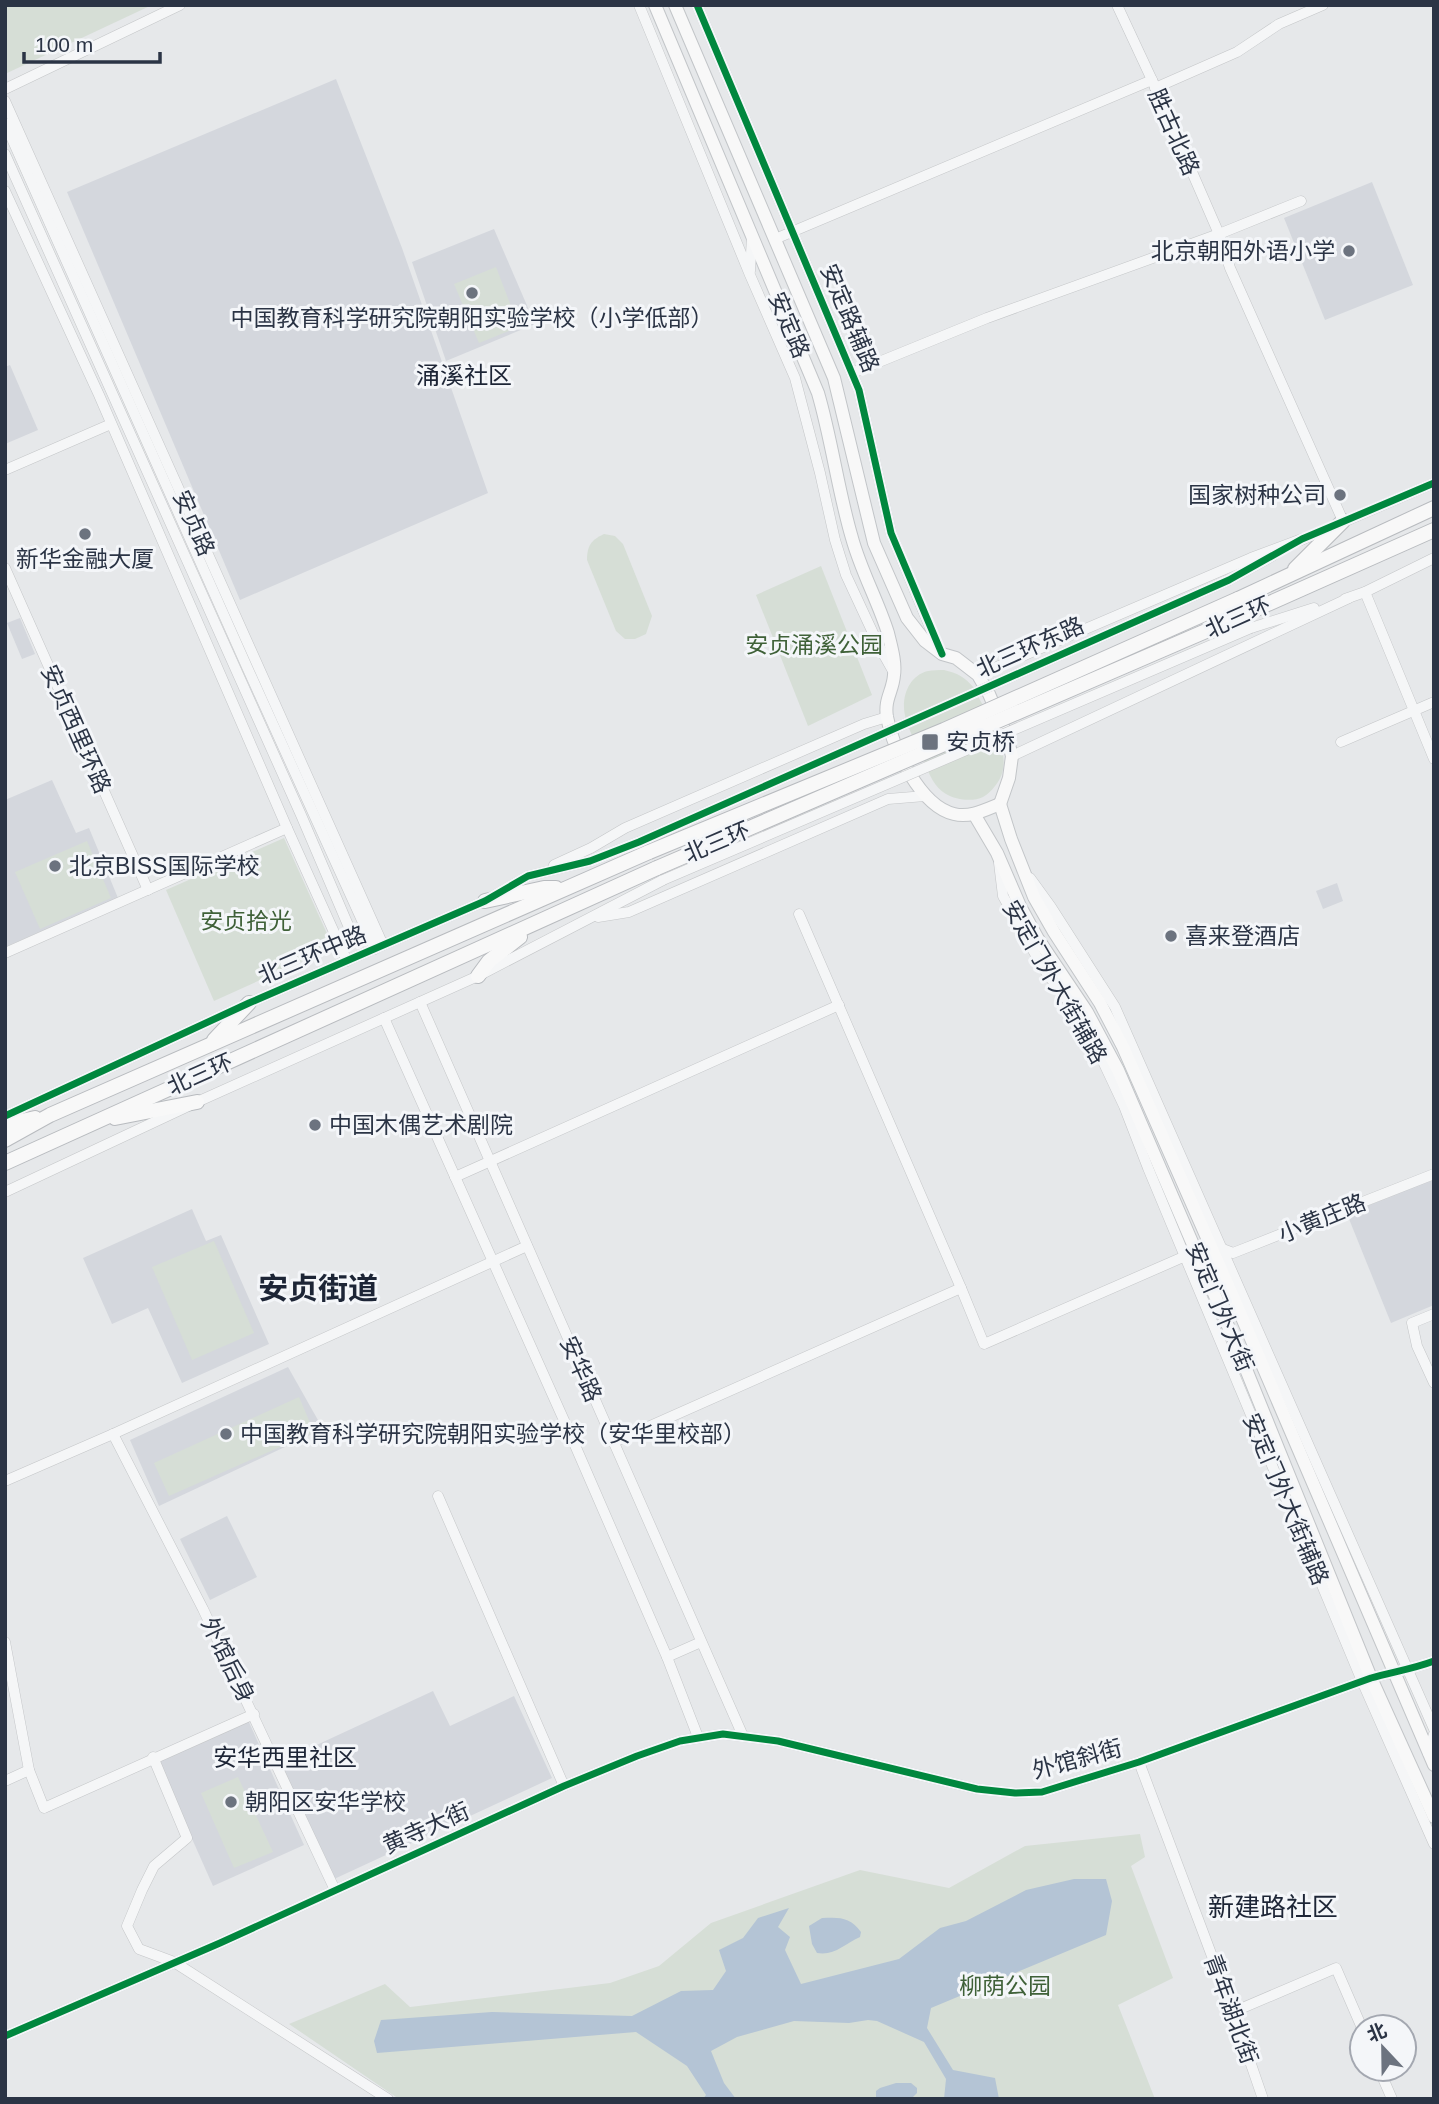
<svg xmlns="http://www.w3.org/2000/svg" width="1439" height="2104" font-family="Helvetica,'Noto Sans SC',sans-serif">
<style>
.built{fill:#d4d7dd}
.green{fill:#d6ded6}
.water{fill:#b4c4d5}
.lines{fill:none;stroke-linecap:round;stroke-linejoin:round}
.minor-casing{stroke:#c4c6c8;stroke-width:11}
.major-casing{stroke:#c2c5c8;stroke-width:14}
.highway-casing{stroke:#b8bbbf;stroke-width:16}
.minor{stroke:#f5f6f7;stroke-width:10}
.major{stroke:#f8f8f8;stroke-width:12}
.highway{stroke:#f8f8f8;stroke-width:14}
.minor-bridge-casing{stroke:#c4c6c8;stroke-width:11;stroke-linecap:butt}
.highway-bridge-casing{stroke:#b8bbbf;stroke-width:16;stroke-linecap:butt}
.minor-bridge{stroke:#f5f6f7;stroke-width:10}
.highway-bridge{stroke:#f8f8f8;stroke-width:14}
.cycleway-casing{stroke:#f4f6f9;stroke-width:11}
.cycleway{stroke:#00873e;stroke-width:7}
.poi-dot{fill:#6c737f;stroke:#f4f6f9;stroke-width:2.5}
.labels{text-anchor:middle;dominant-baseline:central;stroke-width:6;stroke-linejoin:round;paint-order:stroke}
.street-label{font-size:23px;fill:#2b3445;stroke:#f4f6f9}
.poi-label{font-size:23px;fill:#2b3445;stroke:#f4f6f9;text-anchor:start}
.park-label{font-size:23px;fill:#3f6138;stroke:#f4f6f9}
.neighbourhood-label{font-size:24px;fill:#1d2536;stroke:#f4f6f9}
.quarter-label{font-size:26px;fill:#1d2536;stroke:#f4f6f9}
.district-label{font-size:30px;font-weight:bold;fill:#1d2536;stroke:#f4f6f9}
</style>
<rect width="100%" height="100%" fill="#e6e8ea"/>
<g class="built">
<polygon points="336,79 402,248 488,493 240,600 67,192"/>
<polygon points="1372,182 1413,285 1325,320 1284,218"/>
<polygon points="494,229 535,324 446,361 412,262"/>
<polygon points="10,365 38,430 5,444 5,367"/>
<polygon points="20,618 35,654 22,659 7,623"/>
<polygon points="52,780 76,833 89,828 118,898 5,947 5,800"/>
<polygon points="1337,883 1343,901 1323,909 1316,891"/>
<polygon points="1434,1179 1434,1305 1391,1323 1347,1214"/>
<polygon points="192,1209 206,1241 221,1235 269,1344 182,1383 148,1308 112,1324 83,1258"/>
<polygon points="288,1367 323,1429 159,1506 130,1440"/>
<polygon points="227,1516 257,1577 210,1600 180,1539"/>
<polygon points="433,1691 450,1726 514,1696 552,1778 332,1880 280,1762"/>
<polygon points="248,1720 304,1845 213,1886 157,1760"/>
</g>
<g class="green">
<polygon points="5,5 152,5 5,74"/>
<polygon points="496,267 519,327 479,343 454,284"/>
<path d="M604,534L615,536L623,544L652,616L646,634L635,639H625L616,631L587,560C587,546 591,540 604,534Z"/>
<polygon points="821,566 872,695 808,726 756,595"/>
<path d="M944,670C957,673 965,677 974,688C987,716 1019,758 995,786C992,790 987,795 983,797C973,802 956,800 946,794C932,786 927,768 921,754C916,743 909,731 906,719C900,701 907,676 928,671C933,670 939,670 944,670Z"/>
<polygon points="284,838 333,947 214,1001 166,890"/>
<polygon points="87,841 111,898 40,929 15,872"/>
<polygon points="214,1241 254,1333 192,1360 152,1267"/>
<polygon points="299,1397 314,1432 169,1496 154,1463"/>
<polygon points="238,1777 273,1852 234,1868 201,1793"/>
<polygon points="1140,1834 1145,1857 1131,1866 1173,1978 1118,2005 1155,2099 399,2099 289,2024 385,1984 410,2007 610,1983 659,1966 711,1923 860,1870 949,1888 1025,1846"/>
</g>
<g class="water">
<polygon points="1074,1879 1106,1879 1112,1901 1106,1935 931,2008 927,2028 953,2070 995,2078 999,2099 944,2099 946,2079 924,2042 877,2021 868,2020 849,2023 794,2021 737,2037 711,2051 724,2083 736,2099 703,2099 706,2095 687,2066 636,2032 377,2053 374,2041 381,2020 492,2012 632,2016 681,1991 713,1990 726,1971 719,1950 743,1938 758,1918 789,1908 778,1927 790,1937 785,1950 801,1984 899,1959 940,1928 966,1921 1026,1890"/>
<path d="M822,1918C840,1917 850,1917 861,1932L860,1937C844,1944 835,1956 817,1953L812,1944L809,1926Z"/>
<polygon points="896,2083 911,2083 917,2088 917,2093 911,2099 876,2099 876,2091 880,2088"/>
</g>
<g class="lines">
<defs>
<g id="minor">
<polyline points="639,5 750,275 795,378 820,473 835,540 846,575 879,646 893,671"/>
<polyline points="697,5 859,390 891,533 941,654"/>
<polyline points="1117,5 1152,80"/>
<polyline points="1155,88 1237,52 1279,24 1323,5"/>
<polyline points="5,89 180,5"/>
<polyline points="5,101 383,945"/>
<polyline points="5,123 247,667 375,949"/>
<polyline points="5,154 301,815 348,925 355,934 360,933 364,925"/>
<polyline points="5,191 99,395 287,828 347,961"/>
<polyline points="775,239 1152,80 1219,234 1230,268 1343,521"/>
<polyline points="750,271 752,237"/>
<polyline points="852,373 987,318 1219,234 1301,201"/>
<polyline points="5,470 111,424"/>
<polyline points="1299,541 1434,483"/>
<polyline points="5,568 148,890"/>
<polyline points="1229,580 1274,555"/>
<polyline points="1365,592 1434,759"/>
<polyline points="1345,599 1365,592 1434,558"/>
<polyline points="1251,628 1314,608"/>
<polyline points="978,675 1251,558 1302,539"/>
<polyline points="1341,742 1434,702"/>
<polyline points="1012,756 1349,598"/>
<polyline points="999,863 1003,896 1043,968 1073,1008 1092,1038 1124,1106 1148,1168 1362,1681 1434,1844"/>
<polyline points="554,865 591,848 625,828 864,724 887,717"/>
<polyline points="1030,878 1051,907 1115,1007 1434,1729"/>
<polyline points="799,914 961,1288 984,1344 1190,1254"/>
<polyline points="598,917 629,912 888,799 925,796"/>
<polyline points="5,953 287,828"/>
<polyline points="420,1002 743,1736"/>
<polyline points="384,1018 571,1436 667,1657 698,1737"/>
<polyline points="5,1116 249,1003 485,901 528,876 590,861 639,842"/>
<polyline points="455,1177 839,1005"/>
<polyline points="5,1192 197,1102 478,976 663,880"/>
<polyline points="1220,1248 1233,1253 1434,1174"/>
<polyline points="1434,1314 1412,1323 1417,1346 1434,1383"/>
<polyline points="113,1434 203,1609 335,1890"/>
<polyline points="614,1442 961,1288"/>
<polyline points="5,1481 113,1434 527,1246"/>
<polyline points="438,1496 564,1786"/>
<polyline points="5,1642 29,1770 44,1808 254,1714"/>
<polyline points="667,1657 701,1642"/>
<polyline points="1428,1753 1434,1734"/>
<polyline points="153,1757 187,1838 154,1866 142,1890 127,1926 139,1949 174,1962 388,2099"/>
<polyline points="1139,1762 1233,2012 1263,2099"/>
<polyline points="5,1781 29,1770"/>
<polyline points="1233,2012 1336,1968 1362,2028"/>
<path d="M5,2036L220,1943L564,1786L637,1756L680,1741L723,1734L778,1741L977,1789L1015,1793L1042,1792L1139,1762L1371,1678C1392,1672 1413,1669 1434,1661"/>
<polyline points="1379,2069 1392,2099"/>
</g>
<g id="major">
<path d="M655,5L818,393C832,441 838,491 852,538C861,571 878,601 888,633C891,646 896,662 894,675C893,691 884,699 887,717C893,748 920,806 954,814C970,818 985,810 1000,804"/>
<polyline points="675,5 834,378 874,543 907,618 925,641 942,654 956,658 978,675 989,694 1006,734 1012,756 1009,778 1000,804"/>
<polyline points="1000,804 1011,839 1034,897 1054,932 1100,1003 1123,1047 1234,1299 1434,1765"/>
<polyline points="974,814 997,853 1020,906 1038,939 1087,1012 1118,1070 1237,1347 1371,1678 1434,1817"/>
</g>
<g id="highway">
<polyline points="1295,569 1343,521"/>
<polyline points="1238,599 1434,508"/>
<polyline points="1243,615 1434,530"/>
<polyline points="485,901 544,888 556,888"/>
<polyline points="478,976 489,961 520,937"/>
<polyline points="214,1040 249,1003"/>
<polyline points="115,1118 197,1102"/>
<polyline points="5,1125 35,1118"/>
<polyline points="5,1140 50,1115 649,852"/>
<polyline points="5,1163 657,868"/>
</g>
</defs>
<use href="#minor" class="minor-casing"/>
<use href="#major" class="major-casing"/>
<use href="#highway" class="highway-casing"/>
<use href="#minor" class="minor"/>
<use href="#major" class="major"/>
<use href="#highway" class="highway"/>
<defs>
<g id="minor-bridge">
<polyline points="639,842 1229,580"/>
<polyline points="663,880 1251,628"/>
</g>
<g id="highway-bridge">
<polyline points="649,852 944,730 1238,599"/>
<polyline points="657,868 1243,615"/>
</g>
</defs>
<use href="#minor-bridge" class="minor-bridge-casing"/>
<use href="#highway-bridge" class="highway-bridge-casing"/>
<use href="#minor-bridge" class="minor-bridge"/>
<use href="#highway-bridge" class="highway-bridge"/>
<defs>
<g id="cycleway">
<polyline points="697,5 859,390 891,533 942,654"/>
<polyline points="5,1116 249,1003 485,901 528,876 590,861 639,842 1229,580 1302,539 1434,483"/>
<path d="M5,2036L220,1943L564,1786L637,1756L680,1741L723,1734L778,1741L977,1789L1015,1793L1042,1792L1139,1762L1371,1678C1392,1672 1413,1669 1434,1661"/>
</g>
</defs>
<use href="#cycleway" class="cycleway-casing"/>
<use href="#cycleway" class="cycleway"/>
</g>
<g class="poi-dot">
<circle cx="1349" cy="251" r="7"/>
<circle cx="472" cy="293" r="7"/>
<circle cx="1340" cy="495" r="7"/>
<circle cx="85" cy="534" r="7"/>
<rect x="921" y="733" width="18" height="18" rx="3.5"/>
<circle cx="55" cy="866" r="7"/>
<circle cx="1171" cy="936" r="7"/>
<circle cx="315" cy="1125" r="7"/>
<circle cx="226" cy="1434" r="7"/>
<circle cx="231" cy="1802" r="7"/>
</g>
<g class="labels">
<g class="street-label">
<text transform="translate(1174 132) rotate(66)">胜古北路</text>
<text transform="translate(850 318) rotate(67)">安定路辅路</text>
<text transform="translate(789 325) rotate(67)">安定路</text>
<text transform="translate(194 523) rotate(66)">安贞路</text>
<text transform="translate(1238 617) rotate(-24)">北三环</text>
<text transform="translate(1030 647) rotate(-24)">北三环东路</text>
<text transform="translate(76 729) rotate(66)">安贞西里环路</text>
<text transform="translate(717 842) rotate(-23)">北三环</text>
<text transform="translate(312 955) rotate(-23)">北三环中路</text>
<text transform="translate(1055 982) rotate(60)">安定门外大街辅路</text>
<text transform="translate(200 1074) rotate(-24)">北三环</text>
<text transform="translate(1322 1218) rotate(-22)">小黄庄路</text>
<text transform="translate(1220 1307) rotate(67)">安定门外大街</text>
<text transform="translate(581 1369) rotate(66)">安华路</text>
<text transform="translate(1286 1499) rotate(67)">安定门外大街辅路</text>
<text transform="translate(228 1660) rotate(64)">外馆后身</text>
<text transform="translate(1077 1759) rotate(-15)">外馆斜街</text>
<text transform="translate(426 1828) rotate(-24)">黄寺大街</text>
<text transform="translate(1231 2009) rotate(70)">青年湖北街</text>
</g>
<g class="poi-label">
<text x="1335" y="251" text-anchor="end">北京朝阳外语小学</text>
<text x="472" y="318" text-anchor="middle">中国教育科学研究院朝阳实验学校（小学低部）</text>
<text x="1326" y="495" text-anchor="end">国家树种公司</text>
<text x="85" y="559" text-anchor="middle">新华金融大厦</text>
<text x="946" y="742">安贞桥</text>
<text x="69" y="866">北京BISS国际学校</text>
<text x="1185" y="936">喜来登酒店</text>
<text x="329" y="1125">中国木偶艺术剧院</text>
<text x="240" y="1434">中国教育科学研究院朝阳实验学校（安华里校部）</text>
<text x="245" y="1802">朝阳区安华学校</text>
</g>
<g class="park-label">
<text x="814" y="645">安贞涌溪公园</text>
<text x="246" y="921">安贞拾光</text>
<text x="1005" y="1986">柳荫公园</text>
</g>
<g class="neighbourhood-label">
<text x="464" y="375">涌溪社区</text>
<text x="285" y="1757">安华西里社区</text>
</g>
<g class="quarter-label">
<text x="1273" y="1907">新建路社区</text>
</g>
<g class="district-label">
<text x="318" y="1288">安贞街道</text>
</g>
</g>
<rect width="1439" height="2104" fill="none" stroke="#2b3445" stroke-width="14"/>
<g transform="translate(1383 2048) rotate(338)"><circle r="33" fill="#f4f6f9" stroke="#a4a8b1" stroke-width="2"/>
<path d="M0-5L12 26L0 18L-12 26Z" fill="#6c737f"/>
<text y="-10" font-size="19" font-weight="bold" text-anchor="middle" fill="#2b3445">北</text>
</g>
<path d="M24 52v10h136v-10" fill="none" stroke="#2b3445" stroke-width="3.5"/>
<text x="35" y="52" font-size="21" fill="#2b3445" stroke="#f4f6f9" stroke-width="5" paint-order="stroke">100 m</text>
</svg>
